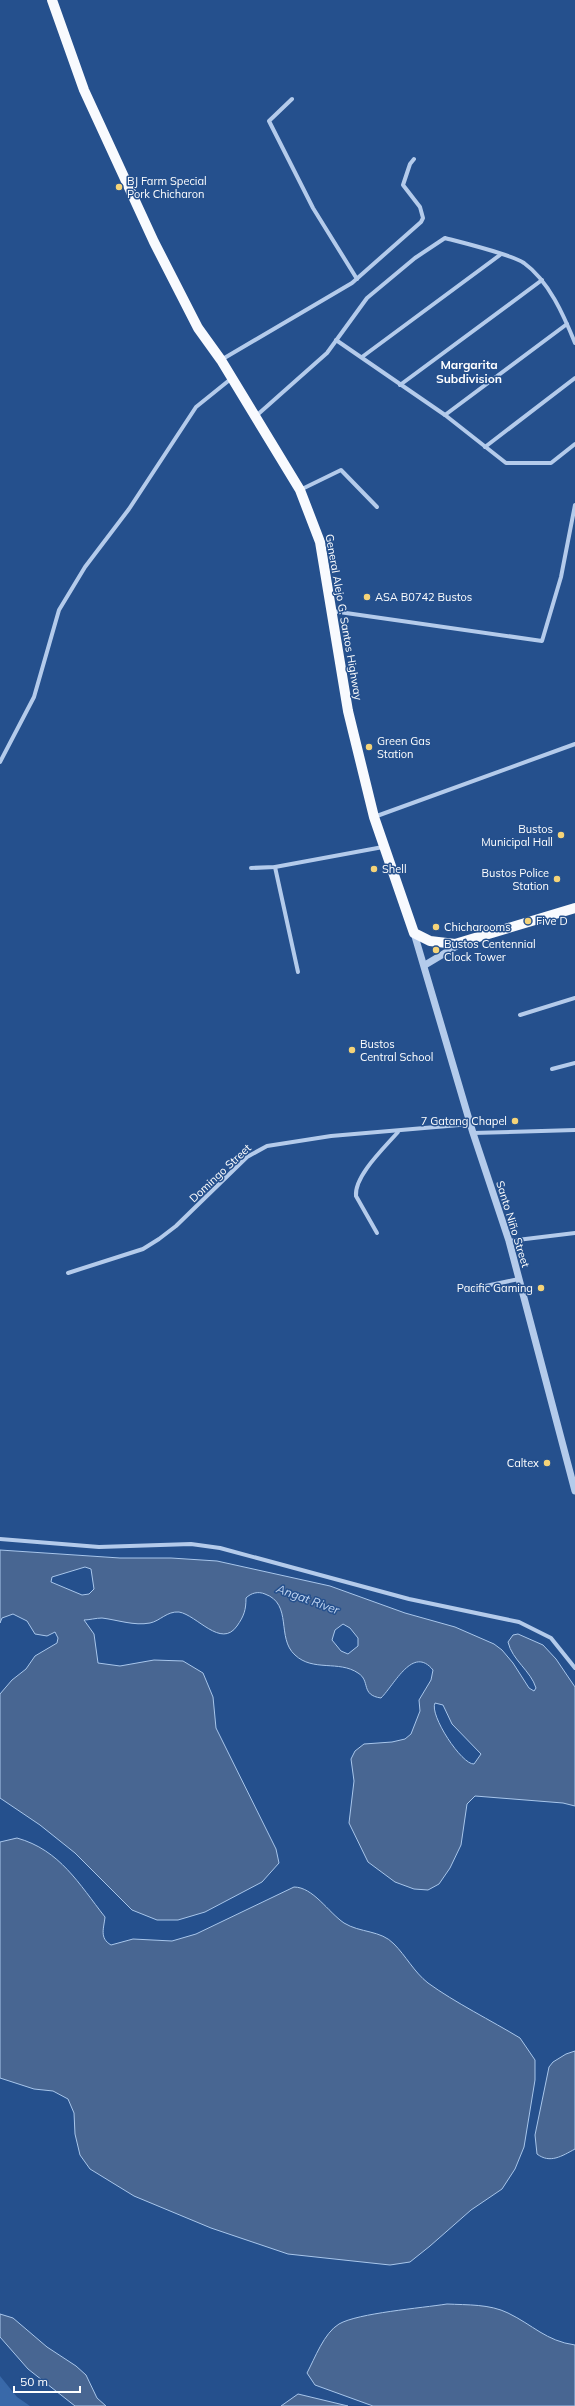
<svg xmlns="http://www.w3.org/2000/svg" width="575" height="2406" font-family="Mulish,sans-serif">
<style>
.green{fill:#3969a9}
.water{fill:#486692;stroke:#a8c6eb;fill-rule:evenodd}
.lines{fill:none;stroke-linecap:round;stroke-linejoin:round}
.minor{stroke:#b4cbeb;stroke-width:4}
.tertiary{stroke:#b4cbeb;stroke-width:7}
.primary{stroke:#f8fafe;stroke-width:10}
.poi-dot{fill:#f5d378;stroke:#25508d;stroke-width:1.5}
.labels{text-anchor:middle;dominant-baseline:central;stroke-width:3;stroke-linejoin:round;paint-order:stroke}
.poi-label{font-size:11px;fill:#fff;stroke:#25508d;text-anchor:start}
.street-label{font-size:11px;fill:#fff;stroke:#25508d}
.neighbourhood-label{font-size:12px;font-weight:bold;fill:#fff;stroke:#25508d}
.water-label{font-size:12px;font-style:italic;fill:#c0d5f2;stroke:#25508d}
</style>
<rect width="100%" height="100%" fill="#25508d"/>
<polygon class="green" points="0,2376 17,2397 30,2406 0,2406"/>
<g class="water">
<path d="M0,1550L120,1558H171L217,1561L330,1586L405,1613L455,1627L494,1644L502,1650L513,1663L529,1688L534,1691L536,1688C531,1671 512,1660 508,1642L513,1635L518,1634L543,1645L556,1659L575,1687V1806L563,1803L475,1796L467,1804L461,1845L450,1868L439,1884L428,1890L414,1889L395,1882L368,1862L349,1823L354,1781L351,1759L355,1751L364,1744L392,1742L405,1739L411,1734L420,1711L419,1700L431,1680L433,1670C413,1645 395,1684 381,1698C360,1695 371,1681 358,1673C339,1660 313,1672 295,1655C276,1638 293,1604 265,1594C258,1591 251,1593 246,1598C246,1610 244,1616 237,1626C221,1649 197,1615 179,1612C167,1611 160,1621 150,1623C134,1626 118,1620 102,1618C96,1618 89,1620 84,1620L94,1634L98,1663L120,1666L154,1660L183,1661L203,1673L213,1697L216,1728L276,1849L279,1863L262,1882L205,1912L178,1920H157L132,1910L75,1853L40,1825L0,1798V1694L12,1680L26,1669L35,1656L57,1643L58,1638L55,1632L47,1636L35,1634L27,1621L13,1614L2,1618L0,1623ZM85,1567L91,1569L94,1589L89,1594L82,1595L51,1582L52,1577ZM343,1624L350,1628L358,1638V1646L348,1654L341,1651L332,1640L335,1630ZM435,1703L443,1705L452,1724L481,1754L474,1764C462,1765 429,1715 435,1703Z"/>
<path d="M17,1838C60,1850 79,1884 105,1917C104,1928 99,1938 111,1945L133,1939L172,1941L196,1934L294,1887C313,1887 328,1912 344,1923C360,1933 381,1930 394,1944C406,1956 414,1972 428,1983C454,2002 492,2021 520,2038L535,2060V2080L524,2147L515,2169L502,2189L471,2210L430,2246L410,2262L390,2265L288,2254L211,2228L134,2196L90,2169L80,2155L75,2134L74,2113L68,2099L53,2091L34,2089L0,2078V1842Z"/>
<path d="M575,2051V2149C562,2156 550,2164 537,2154L535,2135L549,2067L553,2062L566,2054Z"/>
<path d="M447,2304C467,2305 490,2304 508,2313C533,2325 546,2341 575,2345V2406H373L315,2385L307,2373C315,2358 324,2333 339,2324C358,2313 422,2308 447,2304Z"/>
<polygon points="0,2314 13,2318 47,2347 76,2366 86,2375 97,2398 106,2406 75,2406 28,2369 0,2337"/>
<polygon points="298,2394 348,2406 281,2406"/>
</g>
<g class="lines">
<g class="minor">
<polyline points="292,99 269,121 313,208 357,279"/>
<polyline points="336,340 445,415 506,463 551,463 575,444"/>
<polyline points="362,357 500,255"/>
<polyline points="221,360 352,283 421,222 423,218 420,207 403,185 410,164 414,159"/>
<polyline points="400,385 542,280"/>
<polyline points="445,415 567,324"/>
<path d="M256,416L327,353L367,298L415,258L445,238C464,243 510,254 524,263C549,281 564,316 575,343"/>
<polyline points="485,447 575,378"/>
<polyline points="300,490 341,470 377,507"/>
<polyline points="332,611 542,641 561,577 575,505"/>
<polyline points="0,762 34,697 59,610 85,567 129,509 196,407 232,378"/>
<polyline points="374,817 575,744"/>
<polyline points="275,867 298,972"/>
<polyline points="251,868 275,867 383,847"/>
<polyline points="520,1015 575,998"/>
<polyline points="552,1069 575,1063"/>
<polyline points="473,1133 575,1130"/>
<path d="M377,1233L356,1196C354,1176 385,1147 398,1132"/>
<polyline points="509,1241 575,1233"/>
<polyline points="68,1273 143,1249 159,1239 176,1226 247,1157 267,1146 331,1136 471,1124"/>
<polyline points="467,1290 519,1279"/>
<polyline points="0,1539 99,1547 191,1544 220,1548 409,1599 519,1622 551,1638 575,1668"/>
</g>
<g class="tertiary">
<polyline points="414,933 473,1133 509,1241 575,1491"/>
<polyline points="425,965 460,944"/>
</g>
<polyline class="primary" points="52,0 84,90 154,242 198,328 221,360 300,490 320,542 348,711 374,817 414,933 430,941 455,944 575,908"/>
</g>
<g class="poi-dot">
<circle cx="119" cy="187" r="4"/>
<circle cx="367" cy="597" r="4"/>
<circle cx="369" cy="747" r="4"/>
<circle cx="561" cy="835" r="4"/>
<circle cx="374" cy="869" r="4"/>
<circle cx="557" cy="879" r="4"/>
<circle cx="528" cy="921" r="4"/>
<circle cx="436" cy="927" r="4"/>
<circle cx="436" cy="950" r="4"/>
<circle cx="352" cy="1050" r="4"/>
<circle cx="515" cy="1121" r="4"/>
<circle cx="541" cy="1288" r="4"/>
<circle cx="547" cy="1463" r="4"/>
</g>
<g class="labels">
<g class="poi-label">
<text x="127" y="181">BJ Farm Special<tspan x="127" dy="13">Pork Chicharon</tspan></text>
<text x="375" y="597">ASA B0742 Bustos</text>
<text x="377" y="741">Green Gas<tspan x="377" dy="13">Station</tspan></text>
<text x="553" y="829" text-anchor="end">Bustos<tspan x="553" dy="13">Municipal Hall</tspan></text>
<text x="382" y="869">Shell</text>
<text x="549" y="873" text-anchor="end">Bustos Police<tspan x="549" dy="13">Station</tspan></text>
<text x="536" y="921">Five D</text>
<text x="444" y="927">Chicharooms</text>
<text x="444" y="944">Bustos Centennial<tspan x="444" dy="13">Clock Tower</tspan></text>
<text x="360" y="1044">Bustos<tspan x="360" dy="13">Central School</tspan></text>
<text x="507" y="1121" text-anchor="end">7 Gatang Chapel</text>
<text x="533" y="1288" text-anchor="end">Pacific Gaming</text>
<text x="539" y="1463" text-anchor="end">Caltex</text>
</g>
<g class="street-label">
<text transform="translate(344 617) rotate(80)">General Alejo G. Santos Highway</text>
<text transform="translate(220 1173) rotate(-43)">Domingo Street</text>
<text transform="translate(513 1224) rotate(73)">Santo Niño Street</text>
</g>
<g class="neighbourhood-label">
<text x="469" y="364">Margarita<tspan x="469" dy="14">Subdivision</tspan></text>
</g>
<g class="water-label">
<text transform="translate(308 1599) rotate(20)">Angat River</text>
</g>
</g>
<path d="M14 2386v6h66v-6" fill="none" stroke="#ffffff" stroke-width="2"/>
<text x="20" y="2386" font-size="12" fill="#ffffff" stroke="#25508d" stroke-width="3" paint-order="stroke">50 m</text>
</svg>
